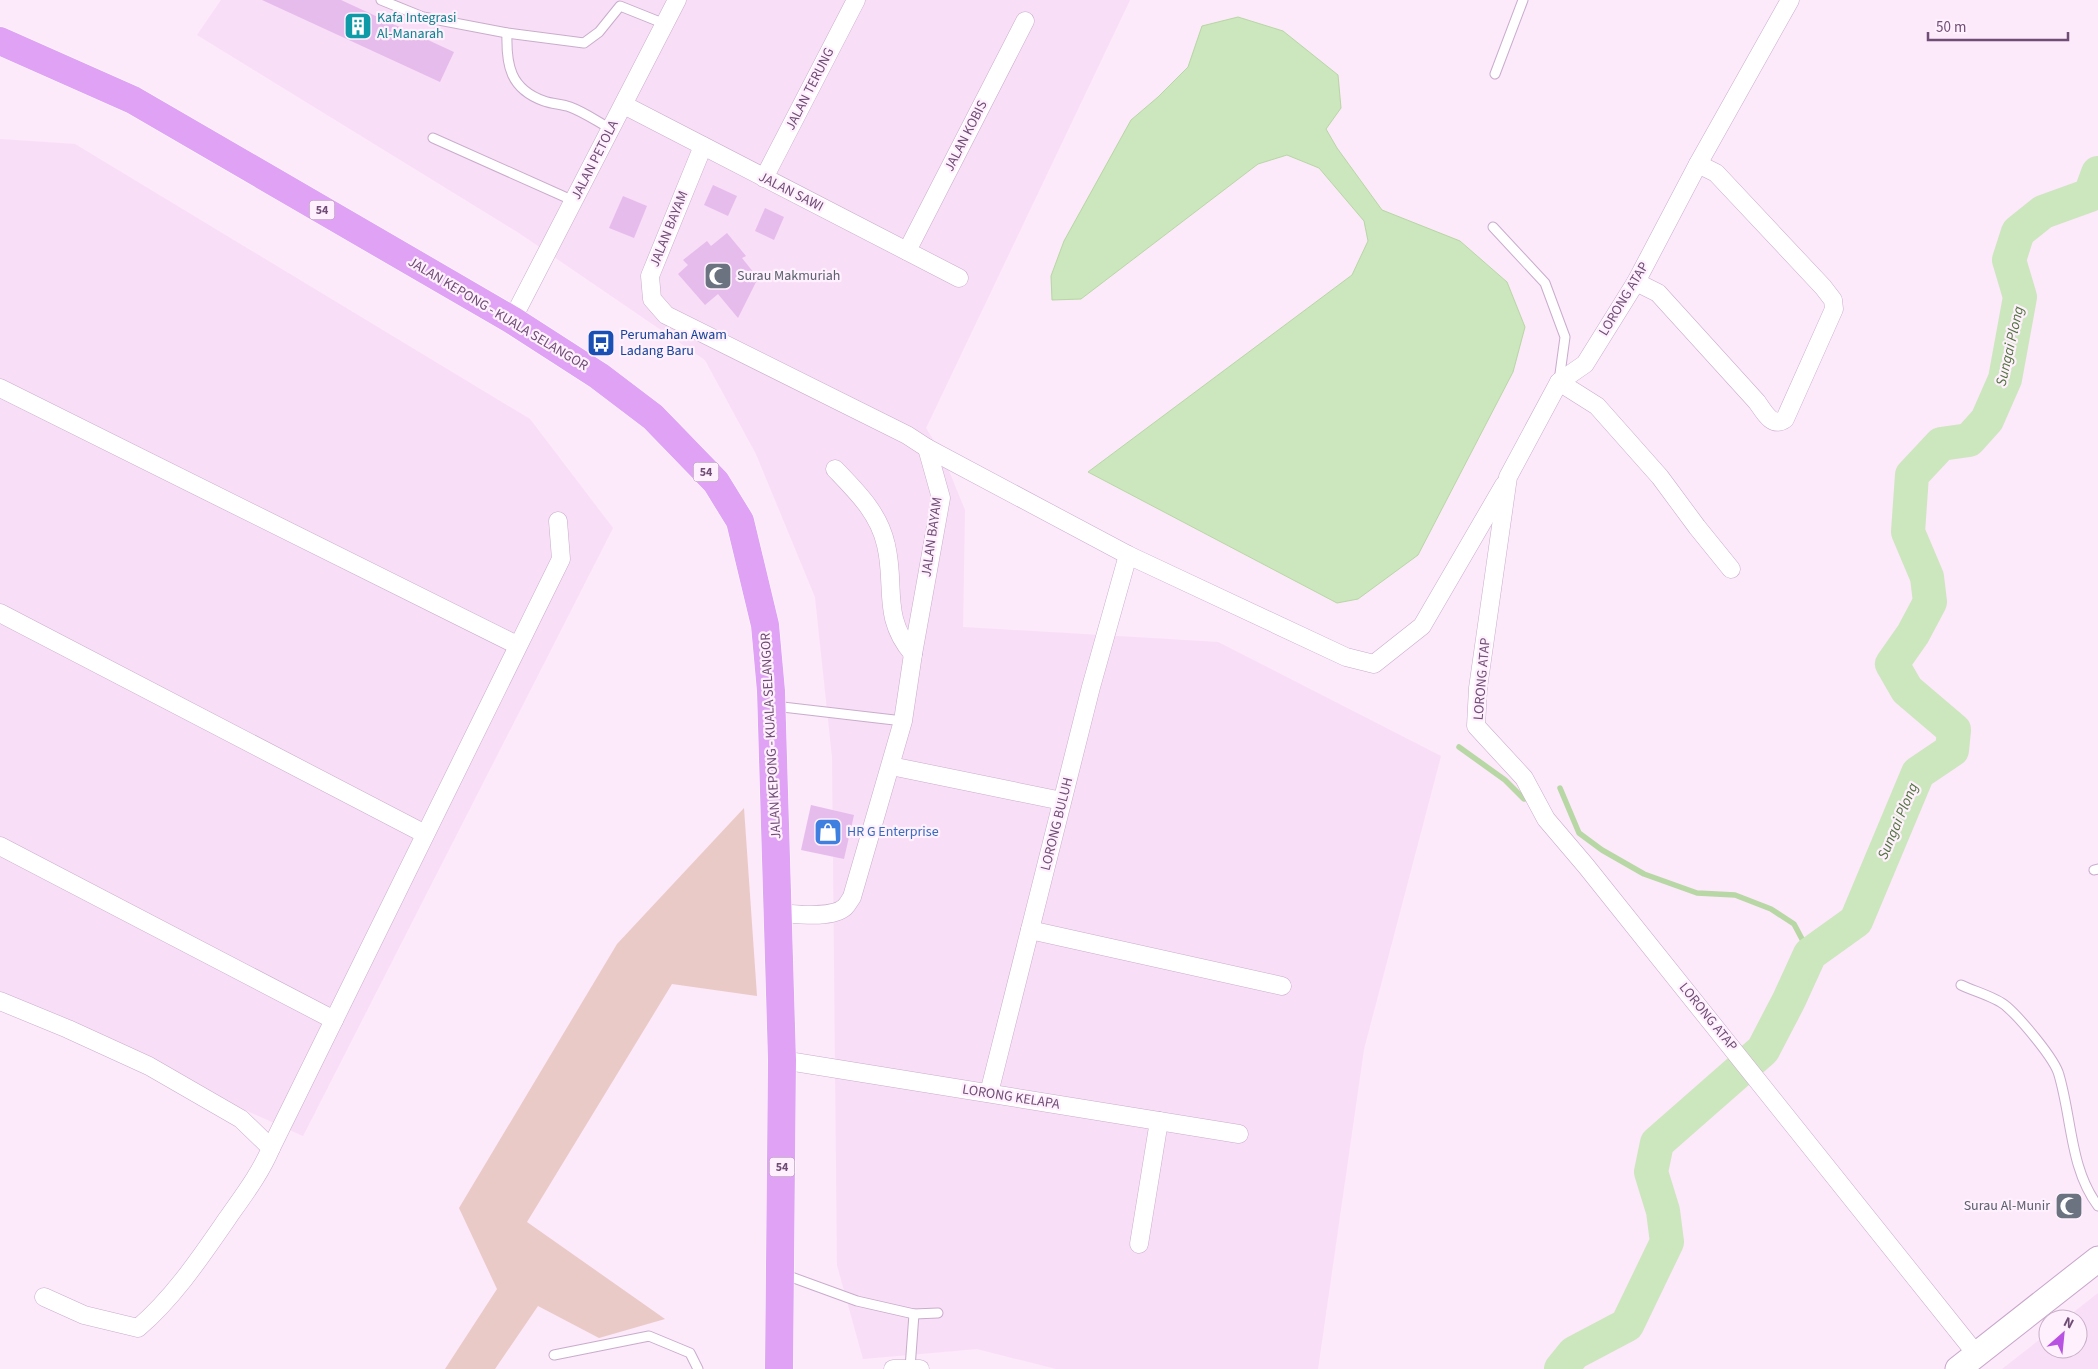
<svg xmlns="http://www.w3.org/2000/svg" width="2098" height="1369" font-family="'Source Sans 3',sans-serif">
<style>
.residential{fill:#f9def7}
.green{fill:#eacac7}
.water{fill:#cce6bd;stroke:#b7d7a4}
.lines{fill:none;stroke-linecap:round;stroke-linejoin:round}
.stream{stroke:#b7d7a4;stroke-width:5.5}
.river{stroke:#cce6bd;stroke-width:34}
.building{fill:#e6bcec}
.lane-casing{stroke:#c9accc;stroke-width:11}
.street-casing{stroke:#c9accc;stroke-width:19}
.secondary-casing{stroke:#c7a5ca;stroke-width:27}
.highway-casing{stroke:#fff;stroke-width:29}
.lane{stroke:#fff;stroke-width:9}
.street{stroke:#fff;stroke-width:18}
.secondary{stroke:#fff;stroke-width:25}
.highway{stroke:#dfa2f4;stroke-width:28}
.labels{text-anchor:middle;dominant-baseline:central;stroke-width:4.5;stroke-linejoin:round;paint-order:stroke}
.shield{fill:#fff0fd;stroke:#9b7e9e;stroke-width:1}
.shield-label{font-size:12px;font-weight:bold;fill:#704d76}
.culture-label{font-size:14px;fill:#0d838f;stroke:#fff0fd;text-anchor:start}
.street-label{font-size:14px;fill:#704d76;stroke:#fff0fd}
.worship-label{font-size:14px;fill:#5b616d;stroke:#fff0fd;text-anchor:start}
.transit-label{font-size:14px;fill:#164399;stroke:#fff0fd;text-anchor:start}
.shop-label{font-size:14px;fill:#366cbe;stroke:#fff0fd;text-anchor:start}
.water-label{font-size:15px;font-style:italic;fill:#51743d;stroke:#fff0fd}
</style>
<rect width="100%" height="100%" fill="#fce9fa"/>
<g class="residential">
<polygon points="221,0 1130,0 926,428 942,454 965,510 963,627 1218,642 1441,756 1364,1049 1318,1369 1056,1369 977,1349 863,1359 837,1265 832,757 815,597 756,454 705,360 519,233 197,35"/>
<polygon points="0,139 75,144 530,419 613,528 303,1136 0,1000"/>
<polygon points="2098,1293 2098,1369 2002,1369 2048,1333 2048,1349 2078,1349 2078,1319 2065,1319"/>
</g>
<polygon class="green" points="744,808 757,996 672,984 527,1222 665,1319 599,1338 538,1306 495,1369 445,1369 497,1289 459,1208 617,944"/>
<polygon class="water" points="1238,17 1283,31 1338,75 1341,108 1326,129 1337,148 1382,210 1460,241 1507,282 1525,327 1513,372 1418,555 1358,599 1337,603 1088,472 1352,275 1368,241 1364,221 1319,168 1287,155 1258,164 1081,299 1052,300 1051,276 1064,241 1131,120 1158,97 1188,67 1202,26"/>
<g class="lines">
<g class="stream">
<polyline points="1459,747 1505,780 1524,799 1532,797"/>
<polyline points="1560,788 1579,833 1602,850 1644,874 1697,893 1735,895 1771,909 1794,924 1810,954"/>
</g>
<polyline class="river" points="1561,1369 1574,1353 1627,1325 1667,1242 1663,1211 1651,1172 1657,1143 1763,1050 1789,1000 1810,954 1856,921 1918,773 1952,750 1954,730 1907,690 1892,664 1913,634 1930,602 1927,577 1908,532 1912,475 1941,444 1969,440 1987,420 2005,379 2020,297 2009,260 2018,232 2043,212 2090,195 2098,173"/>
</g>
<g class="building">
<polygon points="262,0 341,0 454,52 440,82"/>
<polygon points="713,185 737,196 728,216 704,205"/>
<polygon points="623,196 647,206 634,238 609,228"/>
<polygon points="765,208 784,217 774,240 755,231"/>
<polygon points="727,233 746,256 742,258 758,278 738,318 718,294 705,305 678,274 688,265 683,260 707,241 711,246"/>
<polygon points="811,805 854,815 844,859 801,850"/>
</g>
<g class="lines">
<defs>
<g id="lane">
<polyline points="381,0 423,17 507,33 584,43 599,32 620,6 665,24"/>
<path d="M507,33C506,65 510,89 544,101C552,104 562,104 570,107C584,112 598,122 611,129"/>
<polyline points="1495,74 1523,0"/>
<polyline points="433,138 574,201"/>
<polyline points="1493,227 1545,283 1565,337 1559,381"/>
<polyline points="774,706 903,721"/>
<polyline points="2094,870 2098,869"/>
<path d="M1961,985C1973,991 1996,997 2006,1006C2020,1018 2055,1059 2059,1075C2072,1119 2070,1169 2098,1206"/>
<polyline points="783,1274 857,1301 914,1314 938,1313"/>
<polyline points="554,1355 649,1336 690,1353 698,1369"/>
<polyline points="910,1368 914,1314"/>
</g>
<g id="street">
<polyline points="1790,0 1698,164 1636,282 1585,364 1559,382 1508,477 1478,688 1476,726 1524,778 1546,819 1586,866 1977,1355"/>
<polyline points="624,105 959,278"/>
<polyline points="703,146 650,276 652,299 666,315 907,435 927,448 1128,555 1346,657 1374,664 1422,626 1504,485"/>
<polyline points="764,178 856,0"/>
<polyline points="907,251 1025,21"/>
<path d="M1636,282L1658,293L1757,402C1764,412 1772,428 1785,419L1834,309L1833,300L1823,287L1716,173L1698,164"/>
<polyline points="512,320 677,0"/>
<polyline points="1559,382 1597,406 1660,477 1697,527 1731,569"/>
<polyline points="0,388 517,645"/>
<path d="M835,469C857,492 879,513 886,545C896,586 881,617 913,654"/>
<polyline points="0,613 425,834"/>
<polyline points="891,766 1062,801"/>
<polyline points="0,846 334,1020"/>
<path d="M779,913C796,914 832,919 845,907C848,904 850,900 852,897L903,721L913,654L941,498L927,448"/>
<polyline points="1030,930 1282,986"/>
<path d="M0,1001L68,1029L149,1066L241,1119L271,1148C260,1174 243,1196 227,1219C200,1258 174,1297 138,1328L84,1315L44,1297"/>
<polyline points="782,1060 1239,1134"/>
<polyline points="989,1093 1091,687 1128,555"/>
<polyline points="271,1148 561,559 558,521"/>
<polyline points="1139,1244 1159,1121"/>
<polyline points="893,1369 920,1369"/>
</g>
<polyline id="secondary" points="1958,1369 2098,1259"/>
<polyline id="highway" points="0,41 133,100 512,320 599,376 653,417 716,482 740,521 765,625 771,691 782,1060 779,1369"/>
</defs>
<use href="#lane" class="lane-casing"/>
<use href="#street" class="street-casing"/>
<use href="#secondary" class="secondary-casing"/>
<use href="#highway" class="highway-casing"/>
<use href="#lane" class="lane"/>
<use href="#street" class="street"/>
<use href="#secondary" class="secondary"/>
<use href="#highway" class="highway"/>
</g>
<defs>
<symbol id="building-square" viewBox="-11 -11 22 22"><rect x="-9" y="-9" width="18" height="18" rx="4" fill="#0f9aa8" stroke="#fff0fd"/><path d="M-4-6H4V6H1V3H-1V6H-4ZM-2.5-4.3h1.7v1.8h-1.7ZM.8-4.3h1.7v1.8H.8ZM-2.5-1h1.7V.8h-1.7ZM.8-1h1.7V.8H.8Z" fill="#fff"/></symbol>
<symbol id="mosque-square" viewBox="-11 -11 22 22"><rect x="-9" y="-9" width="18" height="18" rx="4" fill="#6b7280" stroke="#fff0fd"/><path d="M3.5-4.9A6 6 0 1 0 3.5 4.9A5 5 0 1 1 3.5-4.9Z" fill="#fff"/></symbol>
<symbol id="bus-square" viewBox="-11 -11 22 22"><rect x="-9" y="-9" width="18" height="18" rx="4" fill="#1a4fb4" stroke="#fff0fd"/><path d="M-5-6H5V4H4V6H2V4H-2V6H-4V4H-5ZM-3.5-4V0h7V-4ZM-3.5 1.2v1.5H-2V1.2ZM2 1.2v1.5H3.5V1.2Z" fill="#fff"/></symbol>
<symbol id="shop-square" viewBox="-11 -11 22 22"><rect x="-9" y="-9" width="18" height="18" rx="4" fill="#3f7fe0" stroke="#fff0fd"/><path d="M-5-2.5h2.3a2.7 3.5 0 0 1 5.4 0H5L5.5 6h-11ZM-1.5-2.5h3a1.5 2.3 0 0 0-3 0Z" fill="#fff"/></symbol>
</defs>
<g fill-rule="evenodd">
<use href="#building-square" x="342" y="10" width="32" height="32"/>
<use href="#mosque-square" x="702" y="260" width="32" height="32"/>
<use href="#bus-square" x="585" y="327" width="32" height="32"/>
<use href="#shop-square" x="812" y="816" width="32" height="32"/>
<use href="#mosque-square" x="2053" y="1190" width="32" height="32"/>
</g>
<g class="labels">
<g class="shield">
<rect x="309.5" y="200.5" width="25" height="19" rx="4"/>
<rect x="693.5" y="462.5" width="25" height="19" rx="4"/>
<rect x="769.5" y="1157.5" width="25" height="19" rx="4"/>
</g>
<g class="shield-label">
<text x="322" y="210">54</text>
<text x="706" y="472">54</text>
<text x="782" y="1167">54</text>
</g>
<g class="culture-label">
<text x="377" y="18">Kafa Integrasi<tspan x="377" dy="16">Al-Manarah</tspan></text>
</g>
<g class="street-label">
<text transform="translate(810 89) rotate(-63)">JALAN TERUNG</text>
<text transform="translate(966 136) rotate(-63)">JALAN KOBIS</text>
<text transform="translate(595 160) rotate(-63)">JALAN PETOLA</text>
<text transform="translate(791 192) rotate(27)">JALAN SAWI</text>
<text transform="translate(669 229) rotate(-68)">JALAN BAYAM</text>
<text transform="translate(1624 299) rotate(-59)">LORONG ATAP</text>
<text transform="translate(498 314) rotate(31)">JALAN KEPONG - KUALA SELANGOR</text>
<text transform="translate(932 537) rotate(-82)">JALAN BAYAM</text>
<text transform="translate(1482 679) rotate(-85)">LORONG ATAP</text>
<text transform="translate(771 736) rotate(-93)">JALAN KEPONG - KUALA SELANGOR</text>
<text transform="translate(1057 824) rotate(-76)">LORONG BULUH</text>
<text transform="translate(1708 1017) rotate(51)">LORONG ATAP</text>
<text transform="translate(1011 1097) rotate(9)">LORONG KELAPA</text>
</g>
<g class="worship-label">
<text x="737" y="276">Surau Makmuriah</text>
<text x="2050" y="1206" text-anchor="end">Surau Al-Munir</text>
</g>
<g class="transit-label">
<text x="620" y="335">Perumahan Awam<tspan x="620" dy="16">Ladang Baru</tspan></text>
</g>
<g class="shop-label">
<text x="847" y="832">HR G Enterprise</text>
</g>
<g class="water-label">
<text transform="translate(2010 346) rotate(-77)">Sungai Plong</text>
<text transform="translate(1898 821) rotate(-67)">Sungai Plong</text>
</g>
</g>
<g transform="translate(2063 1334) rotate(27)"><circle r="24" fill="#fff0fd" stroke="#c6afc7"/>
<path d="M0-4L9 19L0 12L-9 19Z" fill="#b852e2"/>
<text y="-8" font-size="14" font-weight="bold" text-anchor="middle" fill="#704d76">N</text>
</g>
<path d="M1928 32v8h140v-8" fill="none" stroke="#704d76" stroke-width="2.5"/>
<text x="1936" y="32" font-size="15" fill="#704d76" stroke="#fff0fd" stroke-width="4" paint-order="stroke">50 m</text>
</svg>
